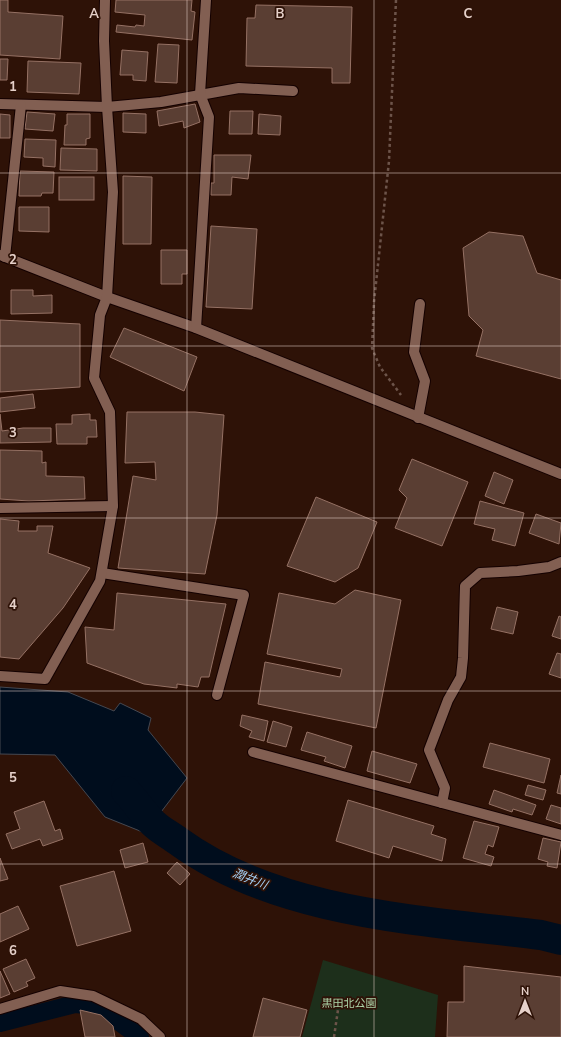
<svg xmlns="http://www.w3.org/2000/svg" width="561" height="1037" font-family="'Nunito Sans','Noto Sans JP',sans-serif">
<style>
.green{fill:#1d2f1b}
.water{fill:#000d1d;stroke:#454851}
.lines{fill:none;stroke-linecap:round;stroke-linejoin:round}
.canal{stroke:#000d1d;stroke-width:18}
.river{stroke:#000d1d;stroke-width:30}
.building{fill:#5a3e33;stroke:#957164}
.minor-casing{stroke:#140000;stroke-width:12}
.path{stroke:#6d544a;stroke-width:2.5;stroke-dasharray:3 3;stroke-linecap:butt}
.minor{stroke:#825f52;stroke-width:10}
.grid{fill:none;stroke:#e6d1ca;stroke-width:1;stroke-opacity:0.55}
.labels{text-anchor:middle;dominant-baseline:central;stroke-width:3.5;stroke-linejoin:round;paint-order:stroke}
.park-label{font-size:11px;fill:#add5a9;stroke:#2e1207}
.water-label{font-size:12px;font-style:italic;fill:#a7d5fd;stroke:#2e1207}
.grid-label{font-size:13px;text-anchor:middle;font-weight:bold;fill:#e6d1ca;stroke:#2e1207;stroke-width:3.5;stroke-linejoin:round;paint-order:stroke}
</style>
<rect width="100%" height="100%" fill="#2e1207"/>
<polygon class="green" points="323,960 438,995 435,1037 302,1037"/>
<polygon class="water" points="0,687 68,692 114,711 120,703 151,718 148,730 187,778 145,833 105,817 55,755 0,754"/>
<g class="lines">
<polyline class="canal" points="0,1023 75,1004 97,1006 140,1037"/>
<path class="river" d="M126,791C135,801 143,813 153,823C160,830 170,835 178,841C278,914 421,920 541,935L561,940"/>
</g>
<g class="building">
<polygon points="0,0 8,0 8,12 63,16 60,59 0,55"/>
<polygon points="116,0 192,0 191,11 195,12 192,40 116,32 117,25 135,27 136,25 144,26 145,15 115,12"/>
<polygon points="256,5 352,7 350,83 332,83 332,68 246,66 247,18 255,18"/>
<polygon points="158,44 179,45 177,83 155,82"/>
<polygon points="122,50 148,52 146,81 133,80 133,75 120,75"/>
<polygon points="0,59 8,59 7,80 0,80"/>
<polygon points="28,61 81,63 79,94 27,92"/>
<polygon points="195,104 200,122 184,128 183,121 159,126 157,111"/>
<polygon points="230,111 253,111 252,134 229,134"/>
<polygon points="27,112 55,114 53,131 25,129"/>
<polygon points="123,113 146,114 146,133 123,132"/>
<polygon points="0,114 10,115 10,138 0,138"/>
<polygon points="67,114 90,114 90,138 86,139 86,145 64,145 65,125 67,125"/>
<polygon points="259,114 281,116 280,135 258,134"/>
<polygon points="25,139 56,140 55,167 43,166 43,158 24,157"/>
<polygon points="61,148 97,149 97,171 60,170"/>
<polygon points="214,155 251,155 248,179 232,177 231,195 211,195 211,183 214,183"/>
<polygon points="20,171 54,172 53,193 42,193 41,196 19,196"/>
<polygon points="123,176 152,177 151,244 123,244"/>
<rect x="59" y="177" width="35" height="23"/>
<polygon points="19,207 49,207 49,232 19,231"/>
<polygon points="211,226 257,229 252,309 206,307"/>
<polygon points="489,232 523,236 537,273 561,280 561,379 476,356 483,330 469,316 463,248"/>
<polygon points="161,250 187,250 187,274 182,274 182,284 161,284"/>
<polygon points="11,290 33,290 33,296 52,295 52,313 11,314"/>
<polygon points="0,320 80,324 80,387 0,392"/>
<polygon points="124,328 197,357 184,391 110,357"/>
<polygon points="33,394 35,408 0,412 0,398"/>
<polygon points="127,412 195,412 224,415 217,515 205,574 118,568 133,476 156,480 155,462 125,463"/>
<polygon points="0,414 2,431 23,428 51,428 51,442 0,443"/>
<polygon points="90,414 90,420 96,420 97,437 87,437 87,444 57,444 56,424 72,424 72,415"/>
<polygon points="0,450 42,451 42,463 46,462 46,476 84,477 85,499 29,501 0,499"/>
<polygon points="412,459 468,482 442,546 395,528 407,498 399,490"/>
<polygon points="494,472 513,480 504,504 485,496"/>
<polygon points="316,497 377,522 358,568 335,582 287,566"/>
<polygon points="480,501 524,513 515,546 492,540 495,529 474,524"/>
<polygon points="536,514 561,523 559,544 529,533"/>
<polygon points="0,519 19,521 18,531 37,531 37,526 53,526 48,553 90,568 63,608 19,659 0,657"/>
<polygon points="355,590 401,600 376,728 258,704 265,662 340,677 342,669 267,654 279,593 335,604"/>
<polygon points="117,593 226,604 209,677 201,677 198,687 177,684 177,688 144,684 87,663 85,627 114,630"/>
<polygon points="497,607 518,612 513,634 491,629"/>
<polygon points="559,616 561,617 561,639 552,636"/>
<polygon points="557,653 561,654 561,678 549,674"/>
<polygon points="242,715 268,721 264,741 249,737 252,731 240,726"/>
<polygon points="273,721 292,727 286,747 267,742"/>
<polygon points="307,732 352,746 345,768 324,761 326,757 301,750"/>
<polygon points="490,743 550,759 544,783 483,767"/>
<polygon points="372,751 417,764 410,783 367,771"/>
<polygon points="561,775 561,794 557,793"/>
<polygon points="528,785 546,790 543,800 525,795"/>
<polygon points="494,790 536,805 532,815 513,809 512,812 489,804"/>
<polygon points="348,800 434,826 431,834 446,839 442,861 393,846 389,858 336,841"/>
<polygon points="44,801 55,831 60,829 63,839 43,846 40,839 12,849 6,834 20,829 14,812"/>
<polygon points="551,805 561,808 561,824 546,819"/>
<polygon points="474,821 499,827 493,847 488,845 485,854 494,857 491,866 463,858"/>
<polygon points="543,838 561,842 557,868 547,866 548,862 538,859"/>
<polygon points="143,843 148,862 125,868 120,850"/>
<polygon points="0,858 8,879 0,881"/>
<polygon points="177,862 190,874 180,885 167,873"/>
<polygon points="114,871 131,931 77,946 60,886"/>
<polygon points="18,906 29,929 0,942 0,914"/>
<polygon points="26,959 35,978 26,982 28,986 14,992 3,969"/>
<polygon points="464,966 561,977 561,1037 447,1037 448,1002 464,1002"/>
<polygon points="0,971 10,994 0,998"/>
<polygon points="263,998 307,1010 300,1037 253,1037"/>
<polygon points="80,1010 101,1015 113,1026 115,1037 85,1037"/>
</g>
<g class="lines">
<defs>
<g id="minor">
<polyline points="0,104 107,107 161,102 239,88 293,91"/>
<polyline points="0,255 107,297 196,328 561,474"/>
<polyline points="5,257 21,105"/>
<polyline points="196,328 209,117 200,94 206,0"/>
<polyline points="418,418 425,381 414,352 420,304"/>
<polyline points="0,508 113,506"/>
<polyline points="102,573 244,595 217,695"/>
<polyline points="0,676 45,679 100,581 113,506 110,412 94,378 100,315 107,297 113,192 107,107 104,41 105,0"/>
<polyline points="253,752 561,835"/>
<polyline points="442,803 445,788 429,750 448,700 461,677 463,658 465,586 480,573 518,571 549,567 561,562"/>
<polyline points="0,1009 60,991 93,996 141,1019 160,1037"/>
</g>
</defs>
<use href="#minor" class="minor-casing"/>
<g class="path">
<polyline points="396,0 389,161 374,302 372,348 380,367 401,395"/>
<polyline points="334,1037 339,1003"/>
</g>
<use href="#minor" class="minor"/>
</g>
<path class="grid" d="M187,0V1037M374,0V1037M0,173H561M0,346H561M0,518H561M0,691H561M0,864H561"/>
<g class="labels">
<g class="park-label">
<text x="349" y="1003">黒田北公園</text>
</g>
<g class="water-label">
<text transform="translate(250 879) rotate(21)">潤井川</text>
</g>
</g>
<g class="grid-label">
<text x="94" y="18">A</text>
<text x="280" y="18">B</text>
<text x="468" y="18">C</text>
<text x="13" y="91">1</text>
<text x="13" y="264">2</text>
<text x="13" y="437">3</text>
<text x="13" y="609">4</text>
<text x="13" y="782">5</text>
<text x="13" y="955">6</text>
</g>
<g transform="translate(525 1001)" stroke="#2e1207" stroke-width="3" paint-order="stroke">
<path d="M0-3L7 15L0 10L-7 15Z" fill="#e6d1ca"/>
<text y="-6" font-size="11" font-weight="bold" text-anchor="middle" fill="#e6d1ca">N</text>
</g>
</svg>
